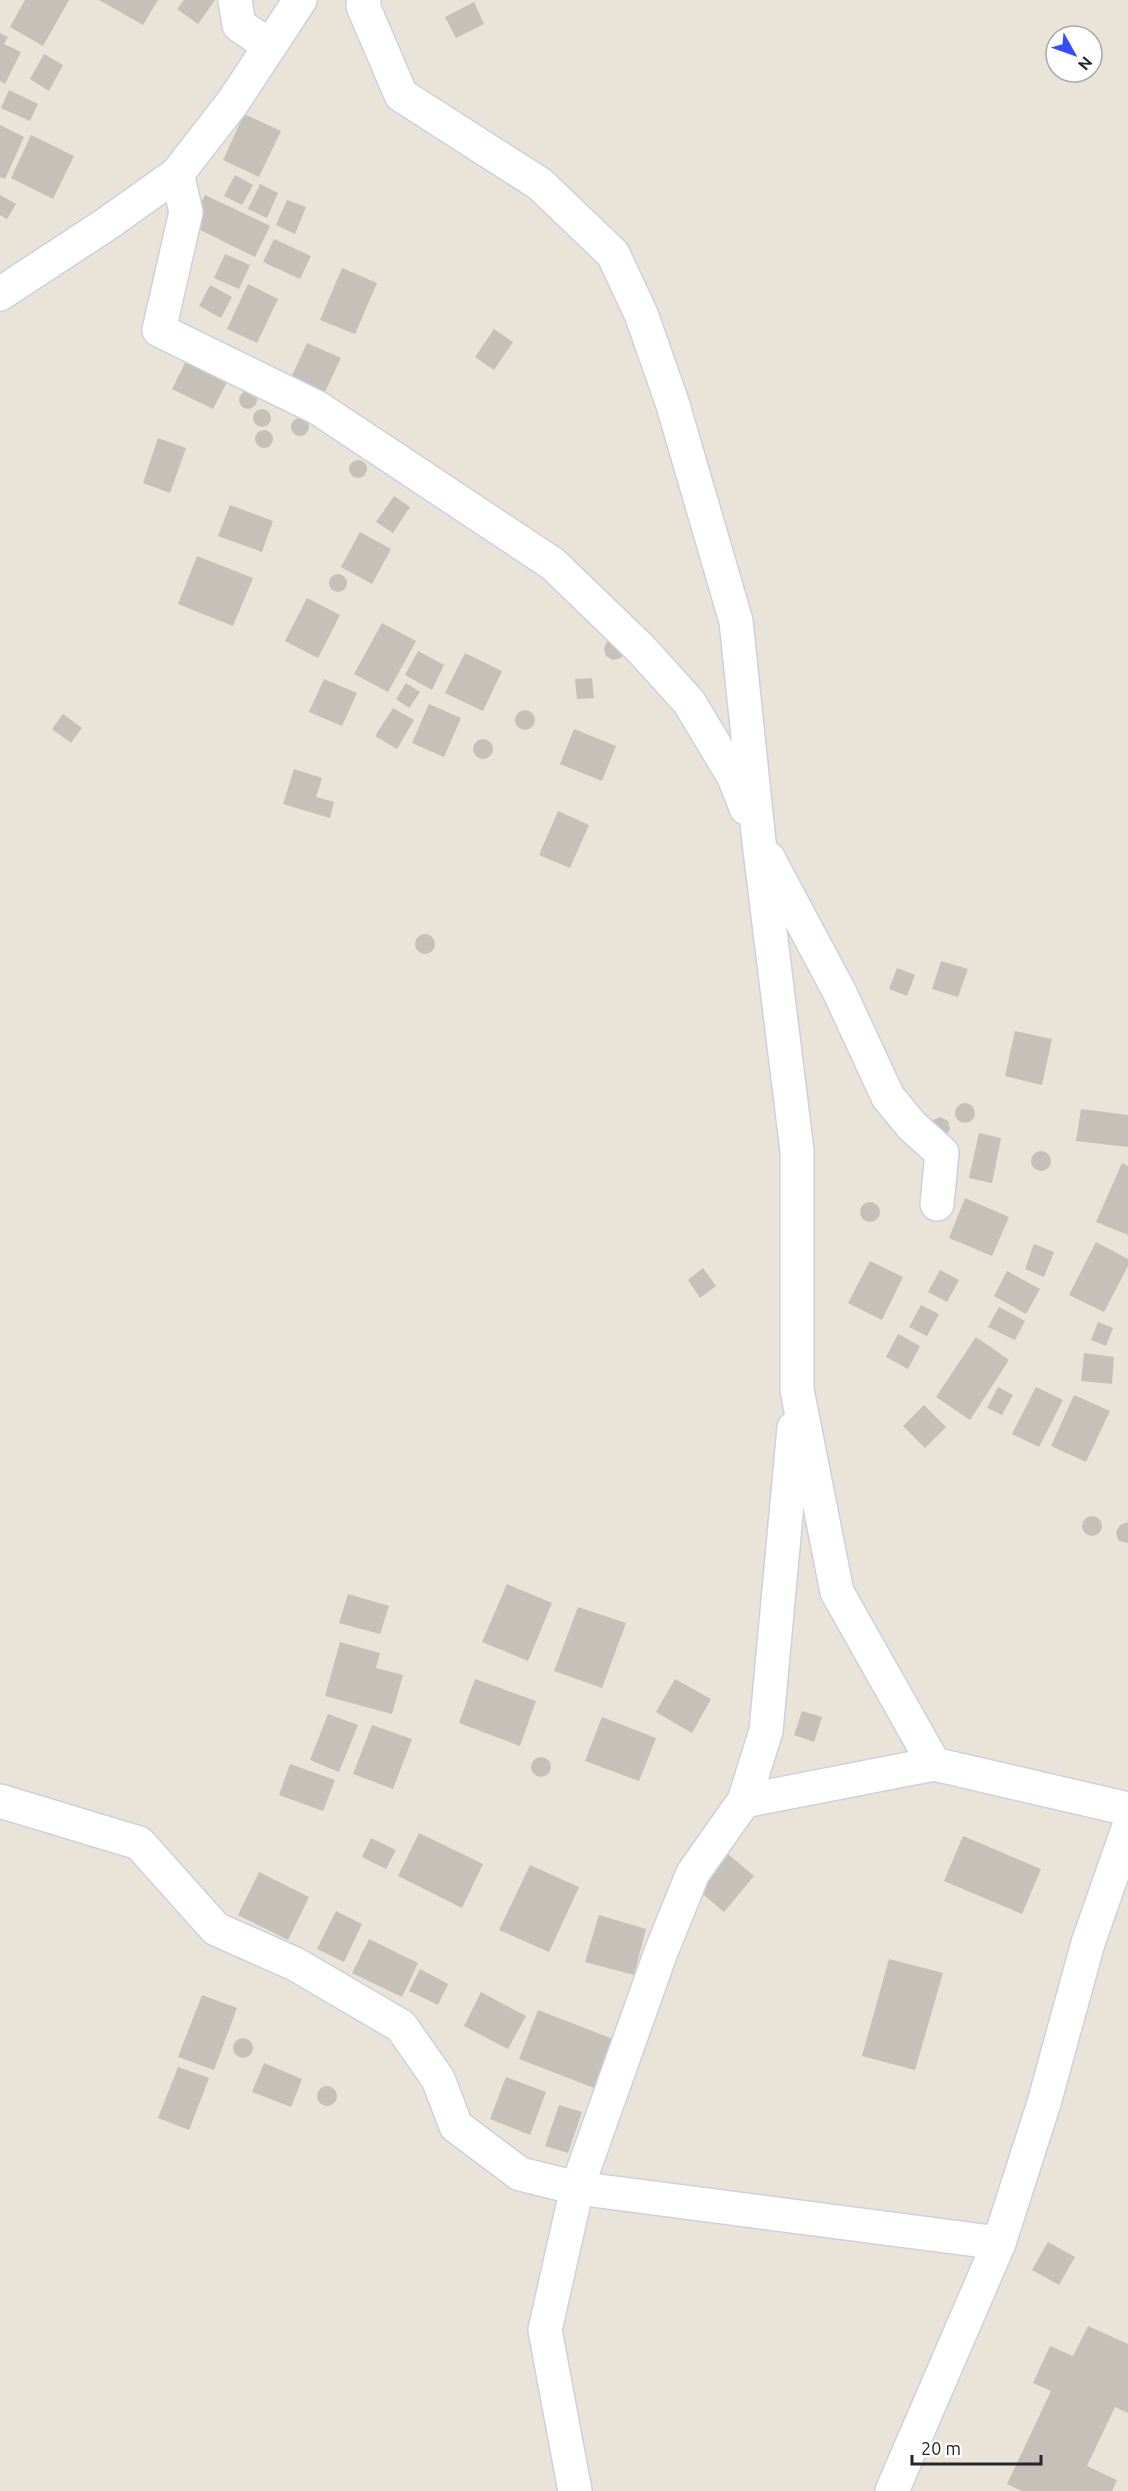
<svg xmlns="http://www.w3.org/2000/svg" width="1128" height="2491" font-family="Ubuntu,sans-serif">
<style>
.building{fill:#c5c0b8}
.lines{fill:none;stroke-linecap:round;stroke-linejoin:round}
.minor-casing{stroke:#cdd0e1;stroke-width:36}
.minor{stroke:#fff;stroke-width:33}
</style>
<rect width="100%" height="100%" fill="#eae3d8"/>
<g class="building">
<polygon points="25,0 69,0 43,46 10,27"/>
<polygon points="99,0 158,0 143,25"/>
<polygon points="184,0 215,0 198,24 177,9"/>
<polygon points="474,2 484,24 456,38 445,17"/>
<polygon points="0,33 8,37 4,44 21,52 5,84 0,81"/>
<polygon points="44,54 63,65 49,91 30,79"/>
<polygon points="9,90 38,104 30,121 1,108"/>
<polygon points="244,114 281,131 259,177 223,160"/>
<polygon points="0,125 24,137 5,179 0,177"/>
<polygon points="31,135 74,156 53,199 11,178"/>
<polygon points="235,175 253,185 242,205 224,196"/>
<polygon points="260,184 278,193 267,218 248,209"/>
<polygon points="0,195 16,204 7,219 0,215"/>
<polygon points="205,195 270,226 255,257 190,225"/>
<polygon points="287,200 306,207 295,234 276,225"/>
<polygon points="274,239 311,256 300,279 263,262"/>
<polygon points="225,254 250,265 239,289 214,278"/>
<polygon points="342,268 377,283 355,334 320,320"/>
<polygon points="248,284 278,299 257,343 227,329"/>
<polygon points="210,285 232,297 221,318 199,306"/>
<polygon points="494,329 513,342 494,370 475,357"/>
<polygon points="307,343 341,358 323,396 289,382"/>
<polygon points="187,359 228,380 213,409 172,389"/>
<circle cx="248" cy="400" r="9"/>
<circle cx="262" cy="418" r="9"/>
<circle cx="300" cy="427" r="9"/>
<circle cx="264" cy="439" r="9"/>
<polygon points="158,438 186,448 170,493 143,483"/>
<circle cx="358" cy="469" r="9"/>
<polygon points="394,496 410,507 393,533 376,522"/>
<polygon points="230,505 273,521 262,552 218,536"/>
<polygon points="360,532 391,549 372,584 341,567"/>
<polygon points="197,556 253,578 233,626 178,604"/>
<circle cx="338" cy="583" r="9"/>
<polygon points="307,598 340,615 318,658 285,641"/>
<polygon points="382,623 416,641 388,692 354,674"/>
<polygon points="615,639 625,650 621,658 613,660 606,656 604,649 607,641"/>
<polygon points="418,651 444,665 432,690 405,675"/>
<polygon points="465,653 502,671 483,711 445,693"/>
<polygon points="592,678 594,698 577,699 575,679"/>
<polygon points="324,679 357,693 342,726 309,712"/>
<polygon points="406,683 420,692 409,708 396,699"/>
<polygon points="429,704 461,718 444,757 412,743"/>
<polygon points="393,708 414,720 397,749 375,736"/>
<circle cx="525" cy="720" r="10"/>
<polygon points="63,714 82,728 71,743 52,729"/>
<polygon points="574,729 616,746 602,781 560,764"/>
<circle cx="483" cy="749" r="10"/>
<polygon points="294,769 322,778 316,797 334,802 330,818 283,804"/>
<polygon points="558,811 589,825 570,868 539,855"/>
<circle cx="425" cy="944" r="10"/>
<polygon points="941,961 968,969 958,997 932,989"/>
<polygon points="897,968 915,975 907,996 889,989"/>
<polygon points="1015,1031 1052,1039 1042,1085 1005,1076"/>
<circle cx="965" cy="1113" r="10"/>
<polygon points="1081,1109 1128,1115 1128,1147 1076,1141"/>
<polygon points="940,1117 948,1121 950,1129 946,1136 929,1127 933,1120"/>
<polygon points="979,1133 1001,1138 992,1183 969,1178"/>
<circle cx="1041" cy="1161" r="10"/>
<polygon points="1122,1163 1128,1166 1128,1235 1096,1222"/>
<polygon points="965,1198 1009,1217 992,1256 949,1238"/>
<circle cx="870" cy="1212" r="10"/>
<polygon points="1096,1242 1128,1259 1128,1266 1104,1312 1069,1295"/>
<polygon points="1034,1244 1054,1252 1044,1277 1025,1269"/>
<polygon points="870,1261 903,1277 882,1320 848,1303"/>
<polygon points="703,1268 716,1286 700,1298 688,1280"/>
<polygon points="940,1270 959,1280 947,1302 928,1292"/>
<polygon points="1007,1271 1040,1289 1026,1314 994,1296"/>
<polygon points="921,1305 939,1314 927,1336 909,1327"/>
<polygon points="999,1307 1025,1321 1015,1340 988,1327"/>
<polygon points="1098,1322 1113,1328 1106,1346 1091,1340"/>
<polygon points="898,1334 920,1346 908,1369 886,1357"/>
<polygon points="976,1337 1009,1360 970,1420 936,1397"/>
<polygon points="1084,1353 1114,1357 1112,1384 1081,1381"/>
<polygon points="998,1387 1013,1395 1002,1415 987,1408"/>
<polygon points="1036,1387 1063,1400 1039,1447 1012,1434"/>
<polygon points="1074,1395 1110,1411 1086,1462 1051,1446"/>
<polygon points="924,1405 946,1427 925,1448 903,1426"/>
<circle cx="1092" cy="1526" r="10"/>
<polygon points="1128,1522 1128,1543 1126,1543 1118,1540 1116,1532 1120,1525"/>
<polygon points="507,1584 552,1603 528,1661 482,1642"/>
<polygon points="348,1594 389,1606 380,1634 339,1623"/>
<polygon points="578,1607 626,1623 602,1688 554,1671"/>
<polygon points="340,1642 380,1653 376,1668 403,1675 392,1714 325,1696"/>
<polygon points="475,1679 536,1701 520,1746 459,1723"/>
<polygon points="675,1679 711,1699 692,1733 656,1712"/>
<polygon points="802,1711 822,1717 814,1742 794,1735"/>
<polygon points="328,1714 358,1725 339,1772 310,1760"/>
<polygon points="602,1717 656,1738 639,1781 585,1761"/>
<polygon points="372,1725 412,1739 393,1789 353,1774"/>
<circle cx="541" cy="1767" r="10"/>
<polygon points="290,1764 335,1780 323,1811 279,1795"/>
<polygon points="419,1833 483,1864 462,1908 398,1876"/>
<polygon points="963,1836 1041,1869 1022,1914 944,1881"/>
<polygon points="371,1838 396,1850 386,1869 362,1857"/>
<polygon points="722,1849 754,1876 724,1912 692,1885"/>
<polygon points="530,1865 579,1887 549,1952 499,1930"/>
<polygon points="259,1872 309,1897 288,1940 238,1915"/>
<polygon points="336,1911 362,1924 344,1962 317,1949"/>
<polygon points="599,1915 646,1929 634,1975 585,1962"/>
<polygon points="369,1939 418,1963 402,1997 352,1973"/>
<polygon points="889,1959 943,1973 915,2070 862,2056"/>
<polygon points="420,1969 448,1984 438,2005 409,1991"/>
<polygon points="481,1992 526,2016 508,2049 464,2026"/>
<polygon points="202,1995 237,2008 214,2070 178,2057"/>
<polygon points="538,2010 613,2039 594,2088 519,2059"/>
<circle cx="243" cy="2048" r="10"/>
<polygon points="264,2063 302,2079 291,2107 252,2092"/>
<polygon points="178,2067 209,2078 189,2130 158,2118"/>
<polygon points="506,2077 546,2092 530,2135 490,2119"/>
<circle cx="327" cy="2096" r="10"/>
<polygon points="559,2105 582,2112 568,2153 545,2146"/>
<polygon points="1048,2242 1075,2257 1059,2285 1032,2270"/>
<polygon points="1088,2326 1128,2344 1128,2413 1115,2407 1087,2466 1117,2480 1112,2491 1022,2491 1007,2484 1051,2391 1033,2383 1050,2346 1073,2356"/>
</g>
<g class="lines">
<defs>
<g id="minor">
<polyline points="235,0 239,25 270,46"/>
<polyline points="364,0 363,6 401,95 540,184 613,254 641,314 672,402 736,621 759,842 797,1151 797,1390 837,1592 934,1764 1128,1809"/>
<polyline points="177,174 186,212 159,330 318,408 553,564 641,649 689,702 734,777 746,808"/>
<polyline points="0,294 108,223 177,174 233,102 300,0"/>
<polyline points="768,858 839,991 888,1097 912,1126 942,1153 937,1204"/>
<polyline points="0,1801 139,1843 216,1929 295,1964 401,2026 438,2079 456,2126 520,2174 577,2188 999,2243"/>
<polyline points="744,1801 934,1764"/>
<polyline points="575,2491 545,2330 577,2188 661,1952 693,1873 744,1801 766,1731 794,1428"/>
<polyline points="892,2491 999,2243 1044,2103 1088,1943 1128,1829"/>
</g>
</defs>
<use href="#minor" class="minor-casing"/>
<use href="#minor" class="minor"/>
</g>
<g transform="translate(1074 54) rotate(130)"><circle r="28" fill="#ffffff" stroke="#a9a9a9" stroke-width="1.5"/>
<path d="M0-4.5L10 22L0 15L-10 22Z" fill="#324efd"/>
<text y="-9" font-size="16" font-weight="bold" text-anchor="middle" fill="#272727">N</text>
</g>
<path d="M912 2455v9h129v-9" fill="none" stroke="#272727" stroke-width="3"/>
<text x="921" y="2455" font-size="18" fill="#272727" stroke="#ffffff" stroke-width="4.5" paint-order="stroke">20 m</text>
</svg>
